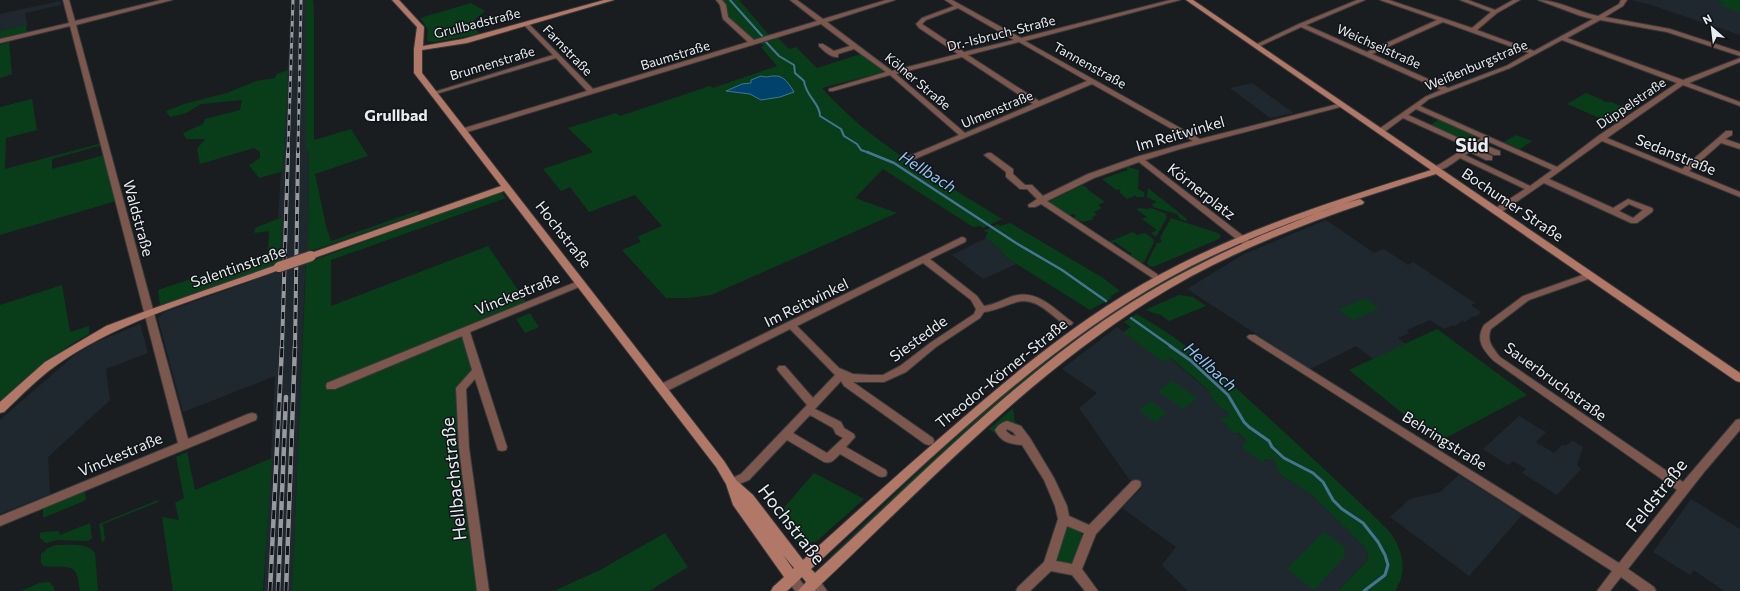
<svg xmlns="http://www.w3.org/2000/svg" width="1740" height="591" font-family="Commissioner,sans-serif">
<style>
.built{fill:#20282f}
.green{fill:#093d1a}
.water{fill:#00426b;stroke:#467593}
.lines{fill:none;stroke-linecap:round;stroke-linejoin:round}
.stream-far2{stroke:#467593;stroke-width:2}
.stream-far1{stroke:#467593;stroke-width:2.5}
.stream{stroke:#467593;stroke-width:3}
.street-casing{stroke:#363a3d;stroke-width:2}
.secondary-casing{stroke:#363a3d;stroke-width:2}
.street{fill:#7b574d;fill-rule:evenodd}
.secondary{fill:#b27867;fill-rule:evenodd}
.rail-far2-casing{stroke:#979b9d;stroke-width:3}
.rail-far1-casing{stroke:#979b9d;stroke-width:4}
.rail-casing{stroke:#979b9d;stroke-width:4.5}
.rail-far2{stroke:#101317;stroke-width:2;stroke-dasharray:5.5;stroke-linecap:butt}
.rail-far1{stroke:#101317;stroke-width:2.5;stroke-dasharray:7;stroke-linecap:butt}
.rail{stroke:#101317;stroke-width:3;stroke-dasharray:9;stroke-linecap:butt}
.secondary-bridge-casing{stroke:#363a3d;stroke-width:12;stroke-linecap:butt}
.secondary-bridge{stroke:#b27867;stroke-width:10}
.labels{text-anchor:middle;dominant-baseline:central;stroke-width:3;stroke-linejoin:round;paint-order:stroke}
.far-street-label{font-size:13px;fill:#eaedef;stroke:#101317}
.street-label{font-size:15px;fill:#eaedef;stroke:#101317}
.far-district-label{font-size:16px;font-weight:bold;fill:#eaedef;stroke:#101317}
.water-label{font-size:16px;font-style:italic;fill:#8fc5f3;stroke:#101317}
.near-street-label{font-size:18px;fill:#eaedef;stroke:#101317}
.district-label{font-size:19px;font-weight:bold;fill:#eaedef;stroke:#101317}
</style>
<rect width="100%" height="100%" fill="#191d20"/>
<g class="built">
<polygon points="291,0 306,0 306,149 309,153 308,252 306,253 292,591 264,591 275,376 183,412 158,318 163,313 168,311 280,271 281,217 278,218 281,172 283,171"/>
<polygon points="1632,0 1715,0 1740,7 1740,35 1648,4"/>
<polygon points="60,1 61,5 25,13 27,25 0,31 0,14"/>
<polygon points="1252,83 1292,112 1293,113 1270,118 1230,88"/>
<polygon points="1326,220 1374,253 1384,249 1408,265 1413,262 1475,303 1471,305 1481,312 1479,313 1480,314 1474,317 1473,316 1465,322 1463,320 1455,326 1453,325 1444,329 1430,320 1407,330 1409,333 1398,338 1406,344 1373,359 1356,346 1310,369 1187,289 1244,254"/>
<polygon points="986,238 1001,250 1005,257 1016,264 983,279 952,255"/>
<polygon points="140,324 148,353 106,369 110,400 48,457 50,494 0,514 0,420 76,354 94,343"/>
<polygon points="1117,327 1163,362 1170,358 1209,391 1215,403 1230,414 1227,418 1220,418 1247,441 1243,447 1264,464 1265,459 1272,459 1275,461 1280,474 1311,494 1364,546 1368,553 1367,561 1338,591 1188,591 1162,565 1176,547 1122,508 1142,488 1129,479 1079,408 1097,393 1062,369"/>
<polygon points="1519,416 1546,432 1536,442 1554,453 1562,445 1565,446 1573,441 1583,447 1577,465 1581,469 1557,495 1522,473 1526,469 1513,461 1508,465 1483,449"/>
<polygon points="1459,475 1522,515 1469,576 1390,517 1410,499 1440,492"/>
<polygon points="1691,499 1740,529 1740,591 1724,591 1694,570 1690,575 1653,552"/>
</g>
<g class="green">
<polygon points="306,0 313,0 314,11 314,140 351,129 368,156 315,174 326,226 331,241 420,210 418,214 308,252 309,153 306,149"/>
<polygon points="722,0 739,0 769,35 753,40 728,18 726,5"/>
<polygon points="1715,0 1740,0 1740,12 1721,6 1720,5 1724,3"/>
<polygon points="471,3 485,11 472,22 479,34 434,42 427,41 428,29 420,18"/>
<polygon points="26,25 27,33 0,40 0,31"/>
<path d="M778,38L789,49L796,47L817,68L861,54L882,70L883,71L880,73L822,88C872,145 939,179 1002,219L983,228L980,226L973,227L883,169L855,198L897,213L711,295L689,298H666L622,250L641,242L637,237L662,226L635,195L589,212L570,187L561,191L543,169L593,152L568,128L616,113L620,116L710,86L713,88L777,66L761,47L764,46L761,43Z"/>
<polygon points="9,42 12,74 0,78 0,45"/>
<polygon points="288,70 283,171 281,172 259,178 249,165 260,158 260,152 254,148 200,164 197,149 205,139 186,139 183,133 203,124 205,119 240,110 242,100 201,104 186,113 170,117 166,111 184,104 227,93 256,81 275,78 277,74"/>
<polygon points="1586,93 1605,101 1603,102 1611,102 1628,109 1609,122 1567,104"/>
<polygon points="32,99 37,130 6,138 5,169 102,143 103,145 52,159 52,169 105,155 116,201 0,235 0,107"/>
<polygon points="1441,118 1479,135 1466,143 1429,126"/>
<polygon points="1516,135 1532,141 1520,149 1504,142"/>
<polygon points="1128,167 1139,170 1138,189 1144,192 1144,197 1136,197 1136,195 1127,199 1119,192 1121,191 1119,189 1116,190 1102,179 1128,170 1126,168"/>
<path d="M1083,185L1088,189V190L1105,202L1098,205L1102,208L1094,212L1097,215L1092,217L1094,219C1087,222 1080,223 1073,218L1076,216L1074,214L1068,215L1050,203V201Z"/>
<polygon points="1148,188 1187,219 1186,221 1180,219 1177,214 1153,207 1152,204 1157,202 1147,197"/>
<polygon points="501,192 506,198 331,260 331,306 488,246 528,305 465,331 478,370 461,388 483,591 292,591 306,263"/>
<polygon points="1140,208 1147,209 1151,208 1167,214 1165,215 1167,217 1156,237 1151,233 1157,230 1142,219 1147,217 1136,209"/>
<polygon points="282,217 280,263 160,305 158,290 268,253 269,231 254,233 255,228"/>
<polygon points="1171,218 1218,233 1221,236 1219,239 1153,267 1149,266 1147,263 1157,243 1162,242 1160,238"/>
<polygon points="1010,223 1103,278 1120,291 1110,296 1112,298 1090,310 1005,257 1001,250 986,238 986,235 988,233 984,231 998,224 1000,226"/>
<polygon points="1133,232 1137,235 1145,233 1153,239 1154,242 1144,262 1140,263 1129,256 1132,254 1115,242 1111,244 1109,242"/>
<path d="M1235,244L1237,246C1183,272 1129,302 1080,337C990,402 913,483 831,559L830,557C880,509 930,461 982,414C1005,393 1029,372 1054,353C1111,311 1171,274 1235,244Z"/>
<path d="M62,285L70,332L89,326V334C55,352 28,378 0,403V305Z"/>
<polygon points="1179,295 1193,297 1206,306 1169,321 1161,315 1145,310"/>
<polygon points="1365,298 1379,309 1353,320 1339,309"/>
<polygon points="530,313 539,327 525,333 516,319"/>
<path d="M1136,314C1187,341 1227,380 1269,418C1310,456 1351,493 1390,532C1403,551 1408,571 1395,591H1338L1367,561L1368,553L1364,546L1311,494L1280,474L1275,461L1272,459H1265L1264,460L1265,465L1242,447L1247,441L1239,433L1232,432L1220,418H1226L1230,414L1215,403L1209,391L1205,387L1171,358L1163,362L1123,332L1131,327L1124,322Z"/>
<polygon points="1437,329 1527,395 1438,442 1349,370"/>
<polygon points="1172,381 1197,398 1183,409 1158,391"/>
<polygon points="1151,401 1167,413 1155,422 1139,410"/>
<polygon points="1013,408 1015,424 997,434 999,436 989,429"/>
<polygon points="187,452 195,490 272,458 263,591 173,591 162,517 179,520 175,503 184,498 176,457"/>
<polygon points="814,473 864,499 817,541 807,543 797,541 777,516"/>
<polygon points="82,491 85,492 86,500 43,518 43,507"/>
<polygon points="158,500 158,502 103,524 105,540 102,542 99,524"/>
<polygon points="90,523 92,538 88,541 58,540 46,543 40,538 40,533 44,532 59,531 60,535"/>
<polygon points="1068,527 1072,527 1081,531 1082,537 1074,562 1071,565 1061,563 1056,558 1065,529"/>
<polygon points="1324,532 1344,547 1345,556 1314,590 1287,569"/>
<polygon points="665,533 688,567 649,591 554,591 600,570"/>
<path d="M56,545C67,545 88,542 95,553L98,591H80C77,560 70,569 44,566L41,563V554L48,548Z"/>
<polygon points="49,582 54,587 54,591 21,591 39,583"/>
</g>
<path class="water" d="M761,76C768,78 768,76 774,76C784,75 789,84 794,92L780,97L761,100L750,94L726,91L742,84L751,83V80Z"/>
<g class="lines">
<g class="stream-far2">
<polyline points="730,0 763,37"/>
<path d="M766,42L779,56L794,65L795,73L804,81C806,97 820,103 820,116L841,129L844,136L857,144L861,150L870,153"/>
</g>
<g class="stream-far1">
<polyline points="867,152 894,163 1016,243 1062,270 1106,301"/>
<polyline points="1131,318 1172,347"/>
</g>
<polyline class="stream" points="1170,346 1190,360 1228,395 1244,422 1249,427 1269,441 1272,447 1284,458 1313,473 1323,482 1333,500 1342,509 1363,523 1378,542 1385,555 1388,565 1385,575 1364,591"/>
<defs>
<g id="street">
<polygon points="63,0 69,0 75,21 161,0 172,0 76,25 188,439 248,414 252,413 256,414 257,417 256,420 0,526 0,516 178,443 70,26 0,43 0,39 69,23"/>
<path d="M716,0H722L726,5L728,17L754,40L817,21L790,0H797L823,19L886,0H895L827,22L892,71L958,54L919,28L916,24L922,18L954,6L945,0H952L1021,38L1170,0H1180L1025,41L1200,139L1342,103L1346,105L1344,106L1180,149L1145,160L1251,242L1252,244L1251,246H1245L1139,162L1094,178L1047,201L1157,274L1158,276L1154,279L1041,204L1035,207H1029L1028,205L1037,199L1027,189H1020L1006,177V172L984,155L988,153H991L1013,169V174L1025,185H1032L1043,196L1088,174L1136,157L1193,141L1092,84L910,161H907V157L959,135L890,75L833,91H829V89L886,72L854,49L838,54V57C831,58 824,51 819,46V44H823L834,51L850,46L821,24L464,133H461V129L587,91L556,58L436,94L434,95L431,93L553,55L524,25L523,24L526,22L528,23L593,89L748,42L723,19L720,5ZM958,8L1014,40L964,52L922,24L926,20ZM1019,42L1087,81L1039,101L968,55ZM962,57L1033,104L965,133L896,74Z"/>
<path d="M1357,0H1365L1306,25L1367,52L1437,20L1380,0H1389L1472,28L1491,12L1460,0H1468L1495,10L1513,0H1520L1497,13L1477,30L1534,51L1593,19L1581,16L1538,0C1558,0 1578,12 1598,16L1619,4L1621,0H1627L1623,6L1605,17L1670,29L1740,52V56L1667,32L1600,20L1567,38L1683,80L1740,58V62L1689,83L1740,102V106L1683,85L1607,138L1682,169L1726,131H1732V135L1725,139L1740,144V149L1721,143L1689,171L1740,192V197L1602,141L1549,179L1613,208L1628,199L1652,208L1653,210L1652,212L1637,223H1631L1544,183L1500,213H1494L1493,211L1494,209L1525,189L1460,158C1452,164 1442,172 1431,171L1430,169L1440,164L1467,147L1403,118L1383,133H1380L1376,131L1425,97L1441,90L1301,27L1258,47L1253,46L1299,24ZM1443,22L1529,53L1506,66L1448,88L1372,54ZM1562,40L1677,83L1598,136L1557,167L1420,106L1429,99L1510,68ZM1416,109L1481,138L1472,144L1408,115ZM1487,141L1552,170L1530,186L1465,155L1470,152L1486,160H1492V156L1475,149L1477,147L1494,155H1500V151L1482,144ZM1629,204L1643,210L1633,218L1619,211Z"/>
<path d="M962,237L965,238L966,240L965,242L930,259L977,296L984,306C994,305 1004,299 1013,296C1037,289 1053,308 1071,321L1073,323L1071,325H1065C1049,314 1035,295 1014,303C1004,306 994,311 984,312L980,318L936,347L906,372L884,382H853L933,438L934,441L933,444L929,445L925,444L844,386L841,381L815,409L841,422L844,428L854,434L855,437L846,447L886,470L887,473L886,476L882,477L878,476L840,454C835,459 832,464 824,462L787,440L749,480L732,487L728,486L727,483L728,480L741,474L807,405L779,372L777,369L779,366H785L813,398L835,375L790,329L667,391H659L658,388L659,385ZM923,263L971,300L976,309L974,314L930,343L900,366L883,375H871L853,374L839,368L797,326ZM810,415L833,428L836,434L843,438L827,453L793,433Z"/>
<path d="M1591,272L1595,275L1594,277L1529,300L1491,329C1486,341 1493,348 1500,357L1683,482L1736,420L1740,419V430L1705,471L1628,569L1654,587L1656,591H1640L1621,577L1610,591H1597L1612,571L1249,339L1247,337L1249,335H1255L1619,563L1677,490L1494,361C1483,350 1475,340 1484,325L1523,296Z"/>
<polygon points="581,280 584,281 585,283 584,285 470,332 507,447 506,450 502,451 498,450 497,447 475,379 466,389 469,448 489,591 477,591 459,448 456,388 472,370 462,336 335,389 327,389 326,386 327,383"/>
<path d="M1007,421L1021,426L1030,438L1054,478L1067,506L1069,516L1089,525L1132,481L1136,480L1140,481L1141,484L1140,487L1096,534L1082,569L1098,591H1085L1072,575L1051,571L1030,591H1016L1018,587L1044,562L1058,519L1055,506L1044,480L1022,445C1009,444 1001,442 995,430C998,425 1001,423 1007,421ZM1007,429L1013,432L1016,436L1011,435L1006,431ZM1067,526L1084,533L1072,564L1056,561Z"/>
<polygon points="792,573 796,574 808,591 795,591 786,578 788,574"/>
<polygon points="814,577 818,578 827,591 814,591 808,582 810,578"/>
</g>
<g id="secondary">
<path d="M392,0H399L424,27L423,46L463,39L604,0H614L467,43L422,50V73L724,461L736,480L753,495L803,560C852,516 900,472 949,430C1015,372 1084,315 1161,274C1246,228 1339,199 1431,170L1186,0H1193L1740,373V382L1736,381L1436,174C1344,203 1251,232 1167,279C1036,352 921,468 811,569L815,573C909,487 998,394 1103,321C1153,287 1207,259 1262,235C1294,222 1327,208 1360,199L1364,202L1363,204C1289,229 1215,259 1149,301C1024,380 921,490 814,591H798L806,582L802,577L787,591H771L773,587L784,577L733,505L726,484L716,467L504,191L314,258L311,259L306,256L308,254L501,186L414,73V49L417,27ZM783,555L794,568L793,569Z"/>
<path d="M279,264L282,265L284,267L282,269C208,296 118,320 54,367C36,380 20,397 4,412L0,413V402L45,362L106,326L146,311Z"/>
</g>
</defs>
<use href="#street" class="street-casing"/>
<use href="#secondary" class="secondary-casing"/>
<use href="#street" class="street"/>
<use href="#secondary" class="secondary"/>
<defs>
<g id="rail-far2">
<polyline points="288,153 293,0"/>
<polyline points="298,153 301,0"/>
</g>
<g id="rail-far1">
<polyline points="282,347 288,152"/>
<polyline points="295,347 298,152"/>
</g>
<g id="rail">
<polyline points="270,591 282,346"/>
<polyline points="278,591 286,397"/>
<polyline points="286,591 295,346"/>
</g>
</defs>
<use href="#rail-far2" class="rail-far2-casing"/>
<use href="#rail-far1" class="rail-far1-casing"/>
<use href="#rail" class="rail-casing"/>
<use href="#rail-far2" class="rail-far2"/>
<use href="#rail-far1" class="rail-far1"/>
<use href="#rail" class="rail"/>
<defs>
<polyline id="secondary-bridge" points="279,267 311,256"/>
</defs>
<use href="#secondary-bridge" class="secondary-bridge-casing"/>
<use href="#secondary-bridge" class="secondary-bridge"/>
</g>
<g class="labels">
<g class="far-street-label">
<text transform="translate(477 23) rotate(-14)">Grullbadstraße</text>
<text transform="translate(1001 33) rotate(-14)">Dr.-Isbruch-Straße</text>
<text transform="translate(1379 46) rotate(24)">Weichselstraße</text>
<text transform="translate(568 50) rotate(46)">Farnstraße</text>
<text transform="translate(675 55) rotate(-17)">Baumstraße</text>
<text transform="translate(492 63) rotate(-17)">Brunnenstraße</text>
<text transform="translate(1090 65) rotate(29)">Tannenstraße</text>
<text transform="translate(1476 65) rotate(-23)">Weißenburgstraße</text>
<text transform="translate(918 81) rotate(40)">Kölner Straße</text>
<text transform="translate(1631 103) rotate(-34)">Düppelstraße</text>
<text transform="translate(997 109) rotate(-23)">Ulmenstraße</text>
</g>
<g class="street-label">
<text transform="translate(1180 133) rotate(-16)">Im Reitwinkel</text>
<text transform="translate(1676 154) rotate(22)">Sedanstraße</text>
<text transform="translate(1202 191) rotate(38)">Körnerplatz</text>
<text transform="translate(1513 204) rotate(34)">Bochumer Straße</text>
<text transform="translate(139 218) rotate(75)">Waldstraße</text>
<text transform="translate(564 234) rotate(52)">Hochstraße</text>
<text transform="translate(238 266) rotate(-19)">Salentinstraße</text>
<text transform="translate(517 293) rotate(-22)">Vinckestraße</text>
<text transform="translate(806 302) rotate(-26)">Im Reitwinkel</text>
<text transform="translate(918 338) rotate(-36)">Siestedde</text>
<text transform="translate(1001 373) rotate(-39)">Theodor-Körner-Straße</text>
<text transform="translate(1556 381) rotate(36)">Sauerbruchstraße</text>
<text transform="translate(1445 440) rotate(32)">Behringstraße</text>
<text transform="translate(120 454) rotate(-23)">Vinckestraße</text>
</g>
<g class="far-district-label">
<text x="396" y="114">Grullbad</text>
</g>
<g class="water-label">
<text transform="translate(928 171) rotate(32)">Hellbach</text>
<text transform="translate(1211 366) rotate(42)">Hellbach</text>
</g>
<g class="near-street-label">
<text transform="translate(453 479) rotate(-96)">Hellbachstraße</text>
<text transform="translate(1656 495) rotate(-52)">Feldstraße</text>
<text transform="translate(792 524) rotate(52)">Hochstraße</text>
</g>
<g class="district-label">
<text x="1472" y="144">Süd</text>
</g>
</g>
<g transform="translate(1712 28) rotate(332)" stroke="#101317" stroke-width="3" paint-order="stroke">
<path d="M0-3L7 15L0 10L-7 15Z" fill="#eaedef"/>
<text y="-6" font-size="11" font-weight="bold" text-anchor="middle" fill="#eaedef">N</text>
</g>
</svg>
